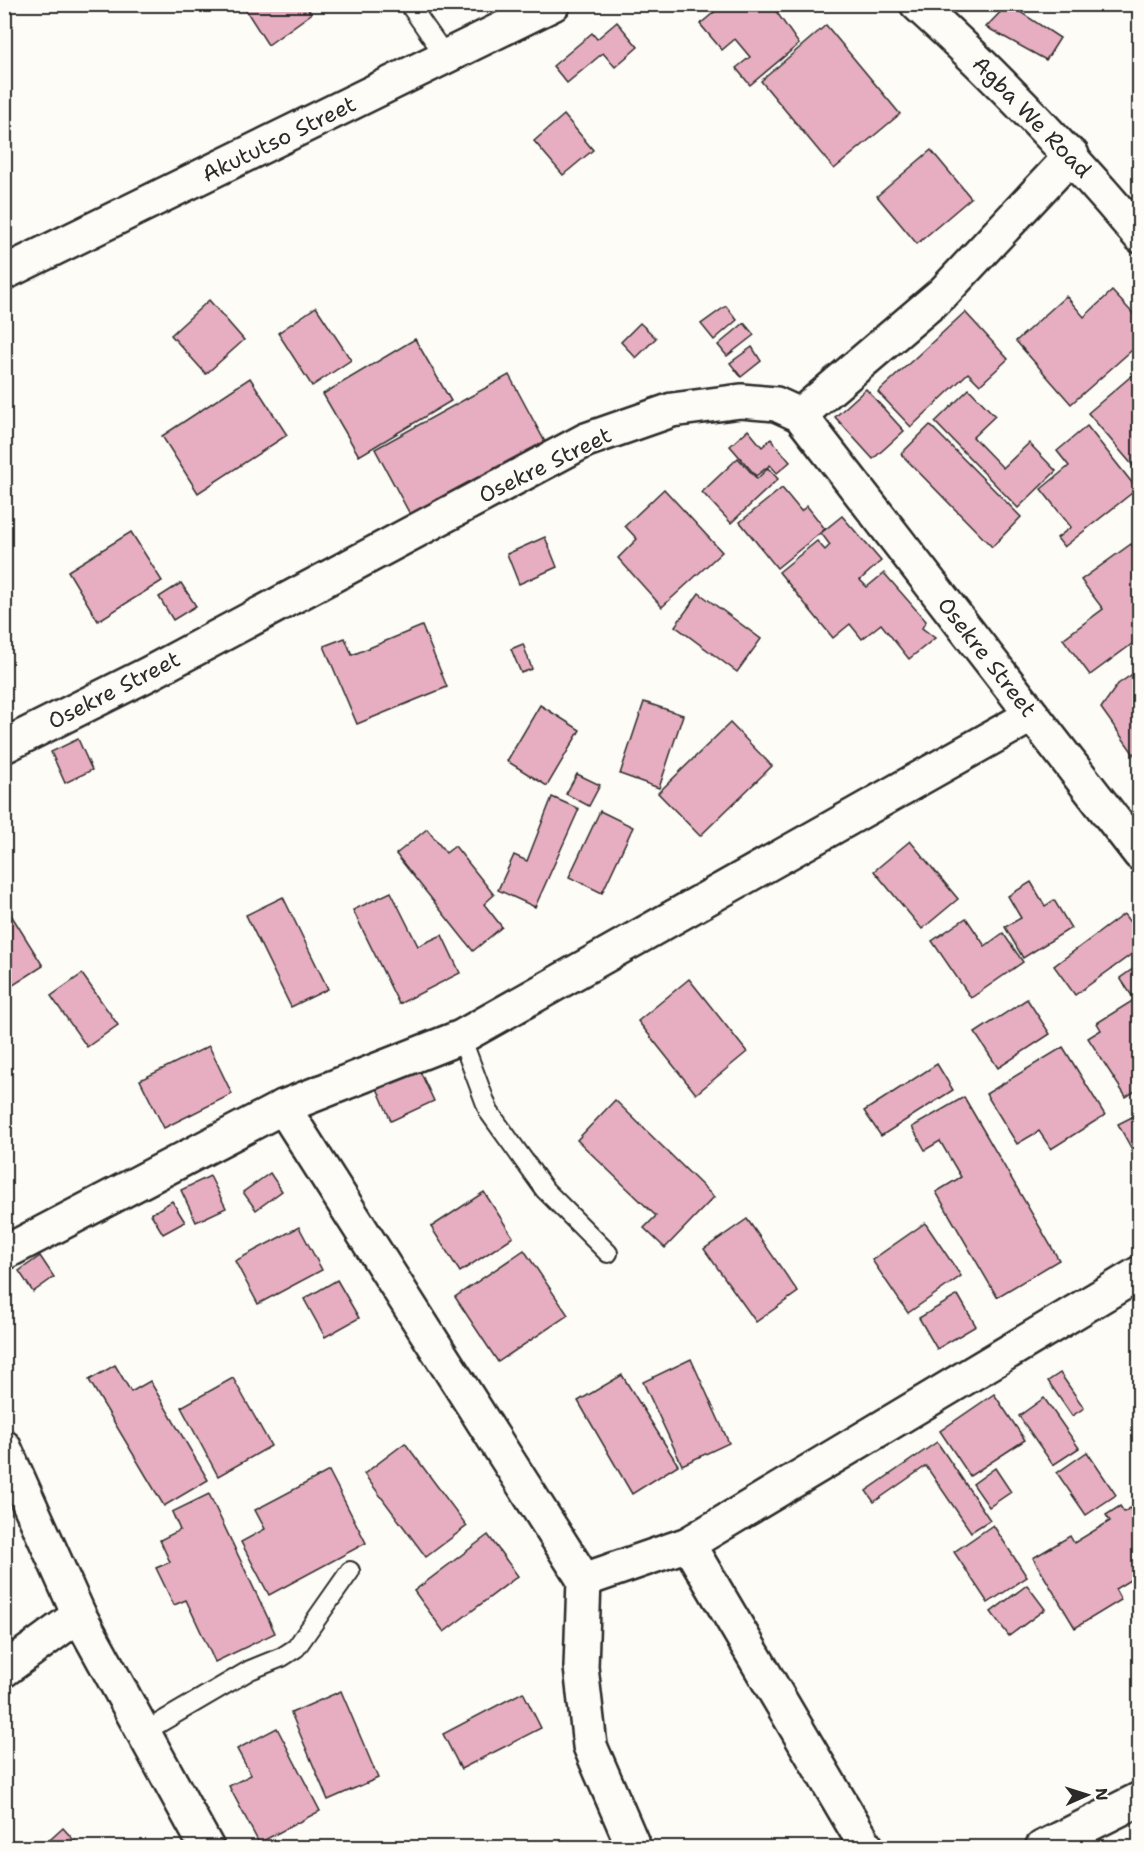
<svg xmlns="http://www.w3.org/2000/svg" width="1144" height="1852" font-family="'Shantell Sans',sans-serif">
<style>
.building{fill:#e7aec1;stroke:#2b2b2b;stroke-width:1.5}
.lines{fill:none;stroke-linecap:round;stroke-linejoin:round}
.lane-casing{stroke:#2b2b2b;stroke-width:22}
.street-casing{stroke:#2b2b2b;stroke-width:38}
.secondary-casing{stroke:#2b2b2b;stroke-width:38}
.lane{stroke:#fdfcf7;stroke-width:18}
.street{stroke:#fdfcf7;stroke-width:33}
.secondary{stroke:#fdfcf7;stroke-width:33}
.labels{text-anchor:middle;dominant-baseline:central;stroke-width:5;stroke-linejoin:round;paint-order:stroke}
.street-label{font-size:22px;fill:#2b2b2b;stroke:#fdfcf7}
</style>
<rect width="100%" height="100%" fill="#fdfcf7"/>
<filter id="ink" filterUnits="userSpaceOnUse"><feTurbulence type="fractalNoise" baseFrequency=".0167" numOctaves="2"/><feDisplacementMap in="SourceGraphic" scale="12" xChannelSelector="R" yChannelSelector="G"/><feConvolveMatrix kernelMatrix="1 2 1 2 8 2 1 2 1" color-interpolation-filters="sRGB"/></filter>
<g filter="url(#ink)">
<g class="building">
<polygon points="242,4 306,4 311,14 268,45"/>
<polygon points="724,4 771,4 799,44 750,85 736,68 750,57 735,39 722,50 700,24"/>
<polygon points="1008,4 1060,38 1046,60 986,27"/>
<polygon points="617,22 638,47 615,67 603,53 567,83 553,66 592,33 597,39"/>
<polygon points="826,25 900,114 834,169 761,81"/>
<polygon points="564,115 593,150 563,175 534,141"/>
<polygon points="931,150 971,198 917,244 877,196"/>
<polygon points="1112,291 1140,321 1140,343 1071,404 1016,341 1066,296 1084,317"/>
<polygon points="209,300 244,340 206,374 171,335"/>
<polygon points="726,306 737,320 714,340 701,324"/>
<polygon points="316,307 351,360 312,386 278,333"/>
<polygon points="965,312 1008,359 980,385 968,373 911,427 878,392"/>
<polygon points="640,323 656,338 636,358 621,342"/>
<polygon points="744,323 754,335 727,356 718,345"/>
<polygon points="415,339 451,401 359,456 323,394"/>
<polygon points="752,347 761,361 741,377 730,363"/>
<polygon points="1136,372 1140,376 1140,474 1088,413"/>
<polygon points="509,375 545,442 411,516 375,449"/>
<polygon points="250,378 287,435 198,493 162,436"/>
<polygon points="866,389 904,431 873,459 835,417"/>
<polygon points="969,389 995,416 973,437 1003,468 1029,443 1056,471 1018,508 935,422"/>
<polygon points="930,425 1021,517 992,547 901,454"/>
<polygon points="1087,426 1137,489 1064,547 1057,538 1071,527 1041,489 1069,466 1057,451"/>
<polygon points="748,430 762,447 771,439 790,462 777,473 770,465 756,476 730,446"/>
<polygon points="738,458 757,479 768,468 778,479 731,523 702,492"/>
<polygon points="782,488 801,511 807,506 825,529 777,568 740,522"/>
<polygon points="664,489 722,552 662,607 618,558 637,539 625,526"/>
<polygon points="842,516 881,561 860,580 867,587 884,573 926,621 922,628 935,638 909,659 881,624 862,639 850,624 833,638 779,572 817,541 825,550 830,545 821,533"/>
<polygon points="131,532 162,581 98,621 68,571"/>
<polygon points="545,537 557,567 519,584 507,554"/>
<polygon points="1131,544 1140,555 1140,638 1090,675 1063,639 1103,609 1081,580"/>
<polygon points="181,583 196,606 173,620 159,597"/>
<polygon points="699,593 761,639 737,672 675,626"/>
<polygon points="422,626 447,687 357,724 324,646 345,638 352,655"/>
<polygon points="523,644 532,669 521,673 511,649"/>
<polygon points="1140,669 1140,763 1101,708 1118,684"/>
<polygon points="644,702 683,715 659,788 620,774"/>
<polygon points="540,705 580,730 547,786 507,761"/>
<polygon points="730,723 772,766 700,836 658,793"/>
<polygon points="78,739 92,770 65,783 51,752"/>
<polygon points="577,774 600,785 589,806 566,794"/>
<polygon points="552,797 579,809 535,907 498,890 514,855 527,861"/>
<polygon points="600,811 633,827 602,893 569,877"/>
<polygon points="427,829 446,853 455,846 494,895 484,904 502,927 473,951 396,854"/>
<polygon points="910,841 958,899 922,929 874,871"/>
<polygon points="1031,882 1045,906 1054,900 1071,928 1023,958 1005,927 1021,918 1008,896"/>
<polygon points="391,892 418,946 442,935 460,973 399,1004 353,910"/>
<polygon points="283,897 328,989 291,1007 246,915"/>
<polygon points="8,910 43,966 4,991 4,912"/>
<polygon points="1124,914 1140,936 1140,948 1075,995 1054,966"/>
<polygon points="966,918 985,946 1003,933 1023,962 971,998 932,941"/>
<polygon points="1140,964 1140,991 1132,996 1120,978"/>
<polygon points="82,974 118,1025 87,1047 51,996"/>
<polygon points="689,979 747,1052 696,1094 638,1021"/>
<polygon points="1140,996 1140,1088 1126,1097 1088,1038 1101,1030 1097,1023"/>
<polygon points="1027,999 1050,1034 998,1068 975,1033"/>
<polygon points="4,1017 11,1027 4,1031"/>
<polygon points="209,1046 232,1094 164,1128 140,1080"/>
<polygon points="1063,1047 1105,1115 1051,1149 1039,1131 1017,1144 986,1094"/>
<polygon points="937,1064 953,1090 881,1136 864,1111"/>
<polygon points="418,1067 434,1101 391,1121 376,1086"/>
<polygon points="964,1097 1059,1260 997,1297 936,1192 961,1177 940,1141 925,1150 912,1127"/>
<polygon points="615,1100 714,1197 665,1248 644,1228 656,1216 577,1140"/>
<polygon points="1140,1113 1140,1164 1118,1124"/>
<polygon points="270,1173 282,1191 256,1210 243,1192"/>
<polygon points="210,1176 226,1208 196,1222 181,1190"/>
<polygon points="484,1192 513,1237 460,1272 431,1227"/>
<polygon points="172,1201 185,1222 163,1234 151,1214"/>
<polygon points="747,1219 798,1292 756,1322 704,1249"/>
<polygon points="925,1223 961,1276 908,1313 872,1260"/>
<polygon points="299,1227 322,1270 258,1304 235,1261"/>
<polygon points="524,1250 568,1315 498,1362 455,1297"/>
<polygon points="40,1256 54,1277 33,1292 19,1271"/>
<polygon points="337,1280 359,1318 325,1337 304,1299"/>
<polygon points="958,1295 976,1326 937,1349 919,1318"/>
<polygon points="691,1359 729,1443 682,1465 643,1382"/>
<polygon points="115,1365 131,1392 150,1381 208,1480 164,1506 89,1380"/>
<polygon points="1060,1373 1084,1408 1072,1416 1048,1381"/>
<polygon points="622,1375 678,1465 632,1494 578,1401"/>
<polygon points="233,1378 271,1446 218,1476 181,1407"/>
<polygon points="994,1394 1025,1440 970,1476 940,1431"/>
<polygon points="1044,1398 1079,1448 1053,1465 1019,1416"/>
<polygon points="937,1442 990,1520 971,1532 926,1466 874,1502 866,1491"/>
<polygon points="405,1443 467,1526 426,1557 364,1474"/>
<polygon points="1087,1452 1116,1495 1086,1515 1057,1473"/>
<polygon points="995,1468 1011,1492 989,1507 973,1484"/>
<polygon points="329,1471 366,1543 269,1595 241,1542 265,1529 255,1510"/>
<polygon points="209,1494 275,1633 215,1662 186,1600 174,1605 156,1568 170,1562 160,1540 180,1530 172,1512"/>
<polygon points="1120,1506 1124,1512 1130,1508 1140,1523 1140,1574 1115,1589 1121,1600 1075,1628 1033,1558 1070,1536 1074,1543 1110,1521 1106,1515"/>
<polygon points="993,1525 1027,1577 988,1603 954,1552"/>
<polygon points="488,1535 518,1576 444,1632 414,1591"/>
<polygon points="1027,1585 1045,1609 1009,1636 991,1612"/>
<polygon points="341,1691 378,1778 328,1800 291,1713"/>
<polygon points="523,1692 541,1728 461,1769 443,1734"/>
<polygon points="277,1728 320,1811 259,1843 229,1786 251,1775 237,1749"/>
<polygon points="63,1828 81,1848 41,1848"/>
</g>
<g class="lines">
<defs>
<g id="lane">
<polyline points="409,4 446,57"/>
<polyline points="461,1037 489,1112 545,1190 608,1253"/>
<polyline points="144,1732 250,1670 282,1657 296,1648 350,1571"/>
</g>
<g id="street">
<polyline points="800,415 943,293 1072,155"/>
<polyline points="4,746 148,674 586,440 672,410 741,401 776,404 800,415 1140,854"/>
<polyline points="283,1107 584,1580 688,1544 1140,1273"/>
<polyline points="4,1253 283,1107 461,1037 1032,715"/>
<polyline points="4,1447 79,1615 207,1848"/>
<polyline points="688,1544 867,1848"/>
<polyline points="584,1580 581,1667 590,1746 634,1848"/>
<polyline points="4,1670 79,1615"/>
<polyline points="1042,1848 1140,1799"/>
</g>
<g id="secondary">
<path d="M917,4C999,78 1069,152 1140,236"/>
<polyline points="4,273 553,4"/>
</g>
</defs>
<use href="#lane" class="lane-casing"/>
<use href="#street" class="street-casing"/>
<use href="#secondary" class="secondary-casing"/>
<use href="#lane" class="lane"/>
<use href="#street" class="street"/>
<use href="#secondary" class="secondary"/>
</g>
</g>
<g class="labels">
<g class="street-label">
<text transform="translate(1032 117) rotate(46)">Agba We Road</text>
<text transform="translate(279 139) rotate(-26)">Akututso Street</text>
<text transform="translate(545 465) rotate(-26)">Osekre Street</text>
<text transform="translate(987 657) rotate(52)">Osekre Street</text>
<text transform="translate(114 690) rotate(-27)">Osekre Street</text>
</g>
</g>
<rect width="1144" height="1852" fill="none" stroke="#fdfcf7" stroke-width="24"/>
<rect x="12" y="12" width="1120" height="1828" fill="none" stroke="#2b2b2b" stroke-width="2" filter="url(#ink)"/>
<g transform="translate(1087 1795) rotate(87)" stroke="#fdfcf7" stroke-width="4.5" paint-order="stroke">
<path d="M0-4.5L10 22L0 15L-10 22Z" fill="#2b2b2b"/>
<text y="-9" font-size="16" font-weight="bold" text-anchor="middle" fill="#2b2b2b">N</text>
</g>
</svg>
